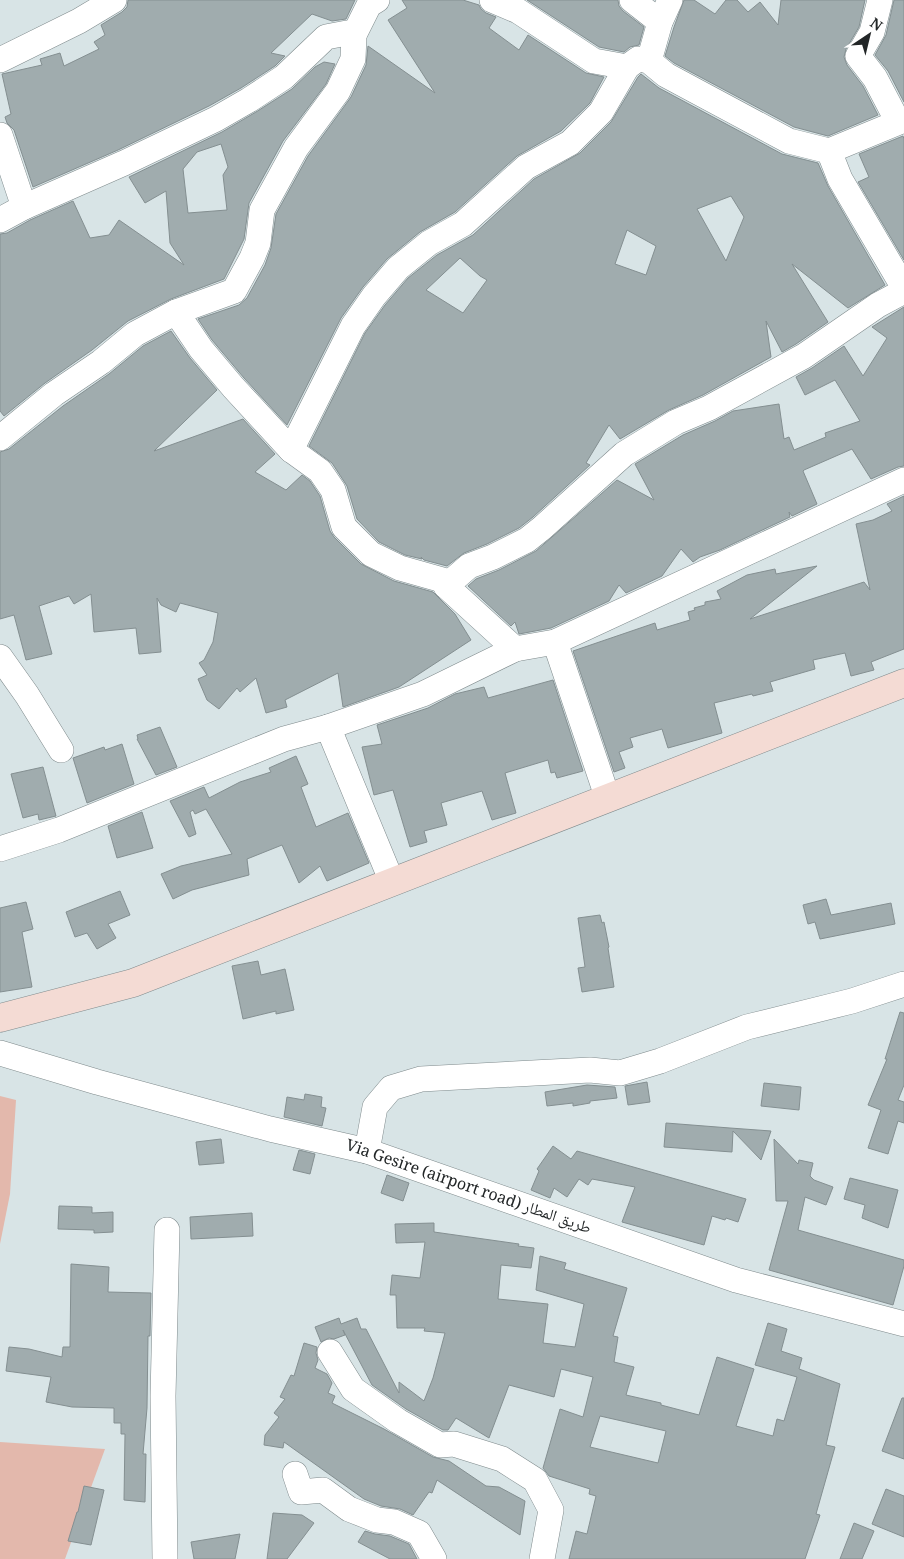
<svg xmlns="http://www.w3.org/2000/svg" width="904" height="1559" font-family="Georgia,'Noto Naskh Arabic',serif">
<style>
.green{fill:#e3b8ac}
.building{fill:#a0acae;stroke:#848f91;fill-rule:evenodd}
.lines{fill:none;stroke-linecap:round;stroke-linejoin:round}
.minor-casing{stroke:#7f8a8c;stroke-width:26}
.secondary-casing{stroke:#7f8a8c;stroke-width:29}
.minor{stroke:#fff;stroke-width:25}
.secondary{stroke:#f4dbd4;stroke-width:28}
.labels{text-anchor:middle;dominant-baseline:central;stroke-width:4.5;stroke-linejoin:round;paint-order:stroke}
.street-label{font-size:16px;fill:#222627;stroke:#fff}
</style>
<rect width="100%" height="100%" fill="#d8e4e6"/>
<g class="green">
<polygon points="0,1096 16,1100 10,1194 0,1244"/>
<polygon points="0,1442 105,1449 65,1559 0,1559"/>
</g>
<g class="building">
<polygon points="128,0 355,0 346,19 332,21 312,14 271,53 285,56 275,66 241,88 209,106 118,150 33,187 14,130 7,123 5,117 11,114 2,74 42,65 40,59 60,53 64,66 99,49 94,42 105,35 101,25 122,12 127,7"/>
<polygon points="402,0 463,0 479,5 481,9 486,13 496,17 489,28 519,50 528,35 586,73 604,77 590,103 561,131 517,156 455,212 420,232 387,259 363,287 341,318 287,425 244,378 212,340 198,319 239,305 247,298 265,265 271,248 276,214 308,156 351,97 366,65 368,46 435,93 388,20 407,8"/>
<polygon points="527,0 618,0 619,6 623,11 644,27 639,45 630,47 624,52 599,47"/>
<polygon points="684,0 694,0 715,14 726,0 737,0 748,12 760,2 778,25 781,0 865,0 859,27 846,49 844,57 847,65 863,86 878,115 828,136 794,127 674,63 665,56 674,27"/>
<polygon points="894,0 904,0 904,102 888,71 875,55 886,35"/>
<path d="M324,62L335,64L326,84L283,141L249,203L244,239L224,279L171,299L128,321L92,350L45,383L4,416L0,411V234L7,233L30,220L73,201L90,238L109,235L119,220L184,265L170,243L166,191L145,203L129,177L222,132L256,112L292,89L315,67ZM221,144L228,167L223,175L227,210L188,213L183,169L197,152Z"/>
<path d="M641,74L659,88L782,154L818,163L828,186L885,285L848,308L792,264L828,322L796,344L782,352L766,321L771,357L703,395L669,410L620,439L609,425L586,463L590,465L533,517L519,528L487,544L464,553L447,566L424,560L421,557L422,559L405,555L379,542L357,519L347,486L332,463L309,446L365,333L385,305L408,278L437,255L473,235L534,179L580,153L611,122L638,77ZM731,196L744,217L726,261L697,209ZM627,230L656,246L646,275L615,264ZM460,258L480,276L487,280L463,313L426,290Z"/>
<polygon points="903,136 904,139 904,260 858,182 869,177 859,154"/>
<polygon points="904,307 904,466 898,467 871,479 852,449 804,470 803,471 817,504 792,516 789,512 790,517 720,550 700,557 693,562 681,549 662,576 626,593 619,585 609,601 551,628 519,634 515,622 511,626 468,586 476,579 499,570 536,551 617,480 654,500 635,464 683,435 715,421 733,411 779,404 784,439 789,437 794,450 826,437 825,433 860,421 835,380 805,395 796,377 812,368 844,346 863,376 887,338 872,327"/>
<polygon points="171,331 190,358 217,390 154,451 243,419 275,454 255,472 286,490 302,475 310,481 320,496 330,531 334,537 361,564 394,581 433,592 455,614 471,640 399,687 343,707 338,673 285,700 287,707 266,713 256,678 240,692 237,688 219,709 207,700 198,679 207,675 199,663 204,660 213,642 218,613 180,603 176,612 161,605 157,598 161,652 139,654 136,628 94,632 91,594 74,604 69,596 39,606 52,654 26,660 14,615 0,619 0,452 9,449 63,406 109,374 143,346"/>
<polygon points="904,496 904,649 871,662 874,670 851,676 845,653 813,660 815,669 770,682 773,691 753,696 752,694 714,703 722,733 668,748 662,729 630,738 633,747 619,752 625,768 614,772 573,651 655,623 657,630 690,620 688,612 695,610 694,608 705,605 705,602 721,599 717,591 747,575 775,569 776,574 817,566 750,619 864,582 870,590 856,524 873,520 892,511 887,504"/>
<polygon points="553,680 583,771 557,778 555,772 551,773 548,760 505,773 516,813 492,820 482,791 441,803 447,825 424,831 427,842 410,847 393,790 374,795 362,747 382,744 377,725 428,708 455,694 484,687 488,698"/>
<polygon points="160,727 177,767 156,775 137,739 138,739 137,735"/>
<polygon points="122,744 134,784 87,803 73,758 104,747 105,750"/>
<polygon points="296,756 308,784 301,787 316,827 348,813 369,863 327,881 320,866 299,883 282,845 247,859 249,875 192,890 173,899 161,874 181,866 232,854 206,809 195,814 193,810 190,812 196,834 189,837 170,801 204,787 209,798 240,782 271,772 269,768"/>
<polygon points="43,767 56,816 39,820 38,814 23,818 11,774"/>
<polygon points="142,812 153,848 117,858 108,826"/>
<polygon points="120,891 130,915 108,924 116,938 97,949 87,933 75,937 66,912"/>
<polygon points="826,899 831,915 891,903 895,924 820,939 815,922 808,924 803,905"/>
<polygon points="26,902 33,929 22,932 32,987 0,992 0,908"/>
<polygon points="600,915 602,923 604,922 609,947 608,948 614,987 582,992 578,968 585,967 578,918"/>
<polygon points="258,961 261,975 285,969 294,1010 276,1014 276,1011 243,1019 232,966"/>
<polygon points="900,1012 904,1013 904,1085 898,1100 904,1102 904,1123 898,1121 888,1154 868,1148 881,1110 868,1105 887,1059 885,1059"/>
<polygon points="647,1082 650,1102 628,1105 625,1086"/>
<polygon points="764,1083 801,1087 799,1110 761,1106"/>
<polygon points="587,1085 615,1087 617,1098 590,1101 590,1103 573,1106 573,1103 547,1106 545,1092"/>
<polygon points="305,1094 322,1097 321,1107 326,1108 322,1126 284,1117 287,1097 304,1100"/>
<polygon points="666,1123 730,1128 771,1131 761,1160 733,1131 732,1152 664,1147"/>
<polygon points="221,1139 224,1163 199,1165 196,1142"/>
<polygon points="774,1139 798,1164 799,1160 813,1163 810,1176 814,1180 833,1187 826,1205 805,1197 798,1230 904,1260 904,1266 893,1305 769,1270 788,1201 776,1201"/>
<polygon points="553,1146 571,1159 577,1151 746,1199 738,1222 726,1218 725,1220 712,1216 704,1245 622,1222 635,1187 592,1179 588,1185 579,1179 567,1197 554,1188 550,1198 531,1190 539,1171 537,1169"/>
<polygon points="299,1150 315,1154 310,1174 293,1170"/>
<polygon points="387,1175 409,1183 403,1201 381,1193"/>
<polygon points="850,1178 898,1190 888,1228 862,1218 865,1205 844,1199"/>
<polygon points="59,1206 92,1207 92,1213 113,1212 113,1232 94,1233 94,1230 58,1229"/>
<polygon points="252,1213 253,1236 191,1239 190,1217"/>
<path d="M434,1223V1232L519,1244L518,1246L534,1248L531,1268L501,1265L498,1299L548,1304L543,1343L575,1347L584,1304L536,1290L540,1256L566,1263L564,1269L627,1288L613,1336L618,1337L614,1362L634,1367L626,1395L661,1403V1405L699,1415L717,1357L754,1369L736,1426L773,1436L777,1419L784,1421L797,1377L755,1365L768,1323L787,1329L781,1351L802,1358L799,1369L840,1384L826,1445L835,1447L816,1514L820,1515L805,1559H569L576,1531L587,1534L596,1496L589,1494L590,1489L549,1476L543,1468L560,1409L583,1417L593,1377L561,1369L554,1397L509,1385L489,1438L456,1418L448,1430H443L406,1409L372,1385L343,1330L345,1335L334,1339L329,1338L321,1342L315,1327L339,1318L341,1324L357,1318L361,1329H366L399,1393V1382L424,1401L433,1378L445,1333L424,1331L425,1328H397L396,1295H390L392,1275L420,1278L425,1242L396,1243L395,1224ZM600,1416L666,1431L658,1463L590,1447Z"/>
<polygon points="71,1264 109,1267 108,1292 151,1293 150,1336 148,1336 147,1408 143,1454 146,1454 145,1502 124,1500 125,1434 121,1434 121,1423 114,1423 114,1408 72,1407 46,1402 51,1377 6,1371 9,1347 29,1349 62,1357 63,1347 70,1347"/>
<polygon points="304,1343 317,1347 316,1353 318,1360 315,1368 327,1374 332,1383 328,1393 335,1396 332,1403 384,1429 433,1457 449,1461 486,1486 499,1487 525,1501 520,1535 437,1480 432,1493 429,1492 413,1515 400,1509 381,1506 364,1499 284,1442 283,1448 264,1445 265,1435 279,1417 274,1413 285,1399 280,1397 291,1375 294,1376"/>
<polygon points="902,1398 904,1398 904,1459 882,1451"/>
<polygon points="84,1486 104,1490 91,1545 68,1541 77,1512 78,1512"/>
<polygon points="886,1489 904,1496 904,1537 872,1524"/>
<polygon points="273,1513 302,1515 314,1523 287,1559 267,1559"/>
<polygon points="854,1523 874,1531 862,1559 840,1559"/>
<polygon points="365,1531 375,1534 390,1536 409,1544 417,1559 390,1559 358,1542"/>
<polygon points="240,1534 235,1559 194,1559 191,1542"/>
</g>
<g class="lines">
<defs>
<g id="minor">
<polyline points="492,0 518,11 594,61 627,67"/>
<polyline points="632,0 660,22"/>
<polyline points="880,0 872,32 858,56 875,78 898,122"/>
<polyline points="0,60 79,21 114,0"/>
<polyline points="649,61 660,22 670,0"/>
<polyline points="0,135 24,207"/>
<polyline points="829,151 904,120"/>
<polyline points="0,220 24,207 124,163 216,119 249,100 284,77 326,37 347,33 354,35"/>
<polyline points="176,312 201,349 233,387 291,450"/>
<polyline points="0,438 54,394 101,362 135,334 176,312 234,291 252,258 258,243 262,210 296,148 338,91 353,59 354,35 369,5 377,0"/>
<polyline points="446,586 446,581 400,568 371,554 344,527 333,490 320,471 291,450 353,326 374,296 398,268 429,243 463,224 526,167 570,143 601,112 627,67 638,59 649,61 666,75 789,141 829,151 840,179 904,288"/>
<polyline points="555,642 608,799"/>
<polyline points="515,649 446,586 469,566 493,557 527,540 542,528 624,454 676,422 709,408 804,356 878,305 904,291"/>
<polyline points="0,657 27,695 61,750"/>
<polyline points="328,727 392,882"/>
<polyline points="0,849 59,830 284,739 328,727 423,694 515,649 555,642 904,480"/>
<polyline points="0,1053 97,1082 270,1129 367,1151 736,1280 904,1324"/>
<polyline points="367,1151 375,1107 391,1088 421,1079 590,1070 620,1073 660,1061 747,1027 852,1001 904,984"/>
<polyline points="330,1352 353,1389 398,1421 440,1445 454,1444 502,1459 535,1480 551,1510 542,1559"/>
<polyline points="295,1474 301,1492 323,1490 349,1509 377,1520 394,1522 419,1533 434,1559"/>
<polyline points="165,1559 163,1396 167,1230"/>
</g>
<polyline id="secondary" points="0,1018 133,983 904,683"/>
</defs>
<use href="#minor" class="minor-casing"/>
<use href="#secondary" class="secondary-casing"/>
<use href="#minor" class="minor"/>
<use href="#secondary" class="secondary"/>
</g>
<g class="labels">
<g class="street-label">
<text transform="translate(468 1188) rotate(19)">Via Gesire (airport road) طريق المطار</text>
</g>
</g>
<g transform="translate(869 35) rotate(35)" stroke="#ffffff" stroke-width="4" paint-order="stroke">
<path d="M0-4L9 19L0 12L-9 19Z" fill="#222627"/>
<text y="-8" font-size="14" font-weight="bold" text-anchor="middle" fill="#222627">N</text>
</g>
</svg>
